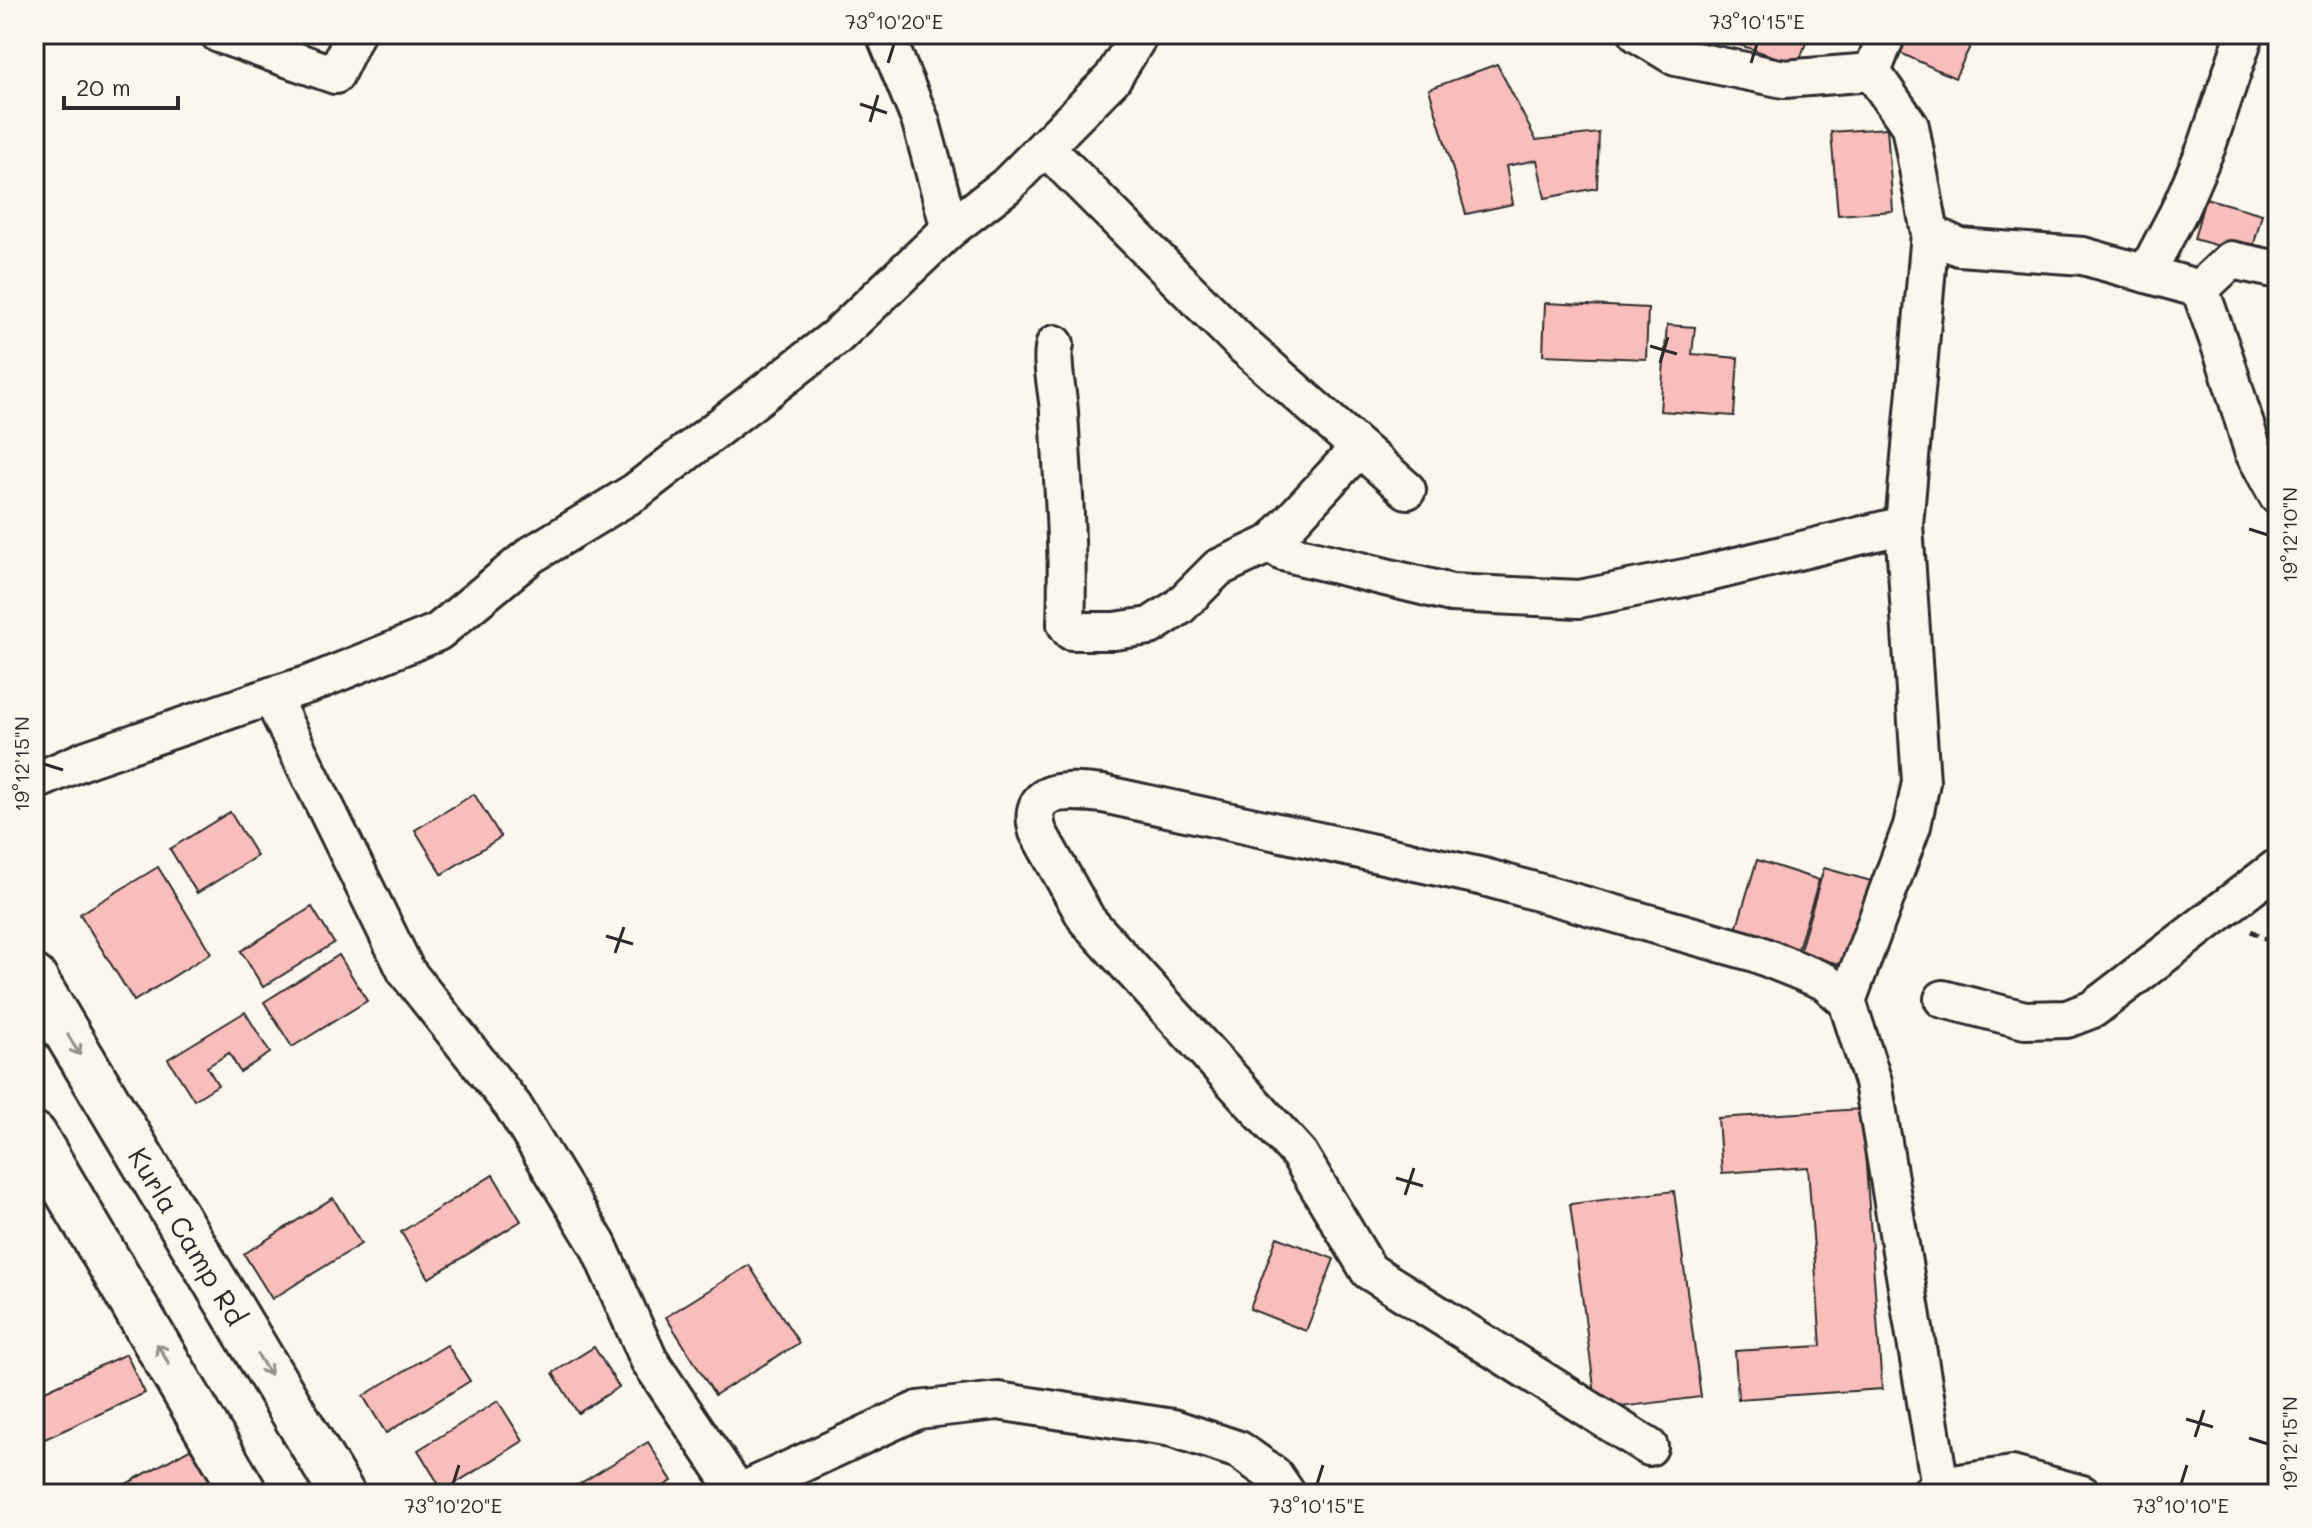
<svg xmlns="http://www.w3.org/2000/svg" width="2312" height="1528" font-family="Mali,sans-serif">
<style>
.building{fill:#f9bdbb;stroke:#2b2b2b;stroke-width:2}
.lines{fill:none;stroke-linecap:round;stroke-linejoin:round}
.street-casing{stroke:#2b2b2b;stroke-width:42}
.secondary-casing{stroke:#2b2b2b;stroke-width:50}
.path{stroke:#2b2b2b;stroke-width:5;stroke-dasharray:8 6;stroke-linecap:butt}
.street{stroke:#fbf7ec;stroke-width:36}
.secondary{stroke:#fbf7ec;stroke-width:44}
.oneway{stroke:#93918c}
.ticks{fill:none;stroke:#2b2b2b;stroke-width:3}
.labels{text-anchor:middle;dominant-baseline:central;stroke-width:6;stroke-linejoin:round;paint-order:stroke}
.street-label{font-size:28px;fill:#2b2b2b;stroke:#fbf7ec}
.neatline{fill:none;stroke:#2b2b2b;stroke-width:3}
.ticks-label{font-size:20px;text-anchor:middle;fill:#2b2b2b}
</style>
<rect width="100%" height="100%" fill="#fbf7ec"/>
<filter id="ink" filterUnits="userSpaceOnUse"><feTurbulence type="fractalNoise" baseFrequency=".0125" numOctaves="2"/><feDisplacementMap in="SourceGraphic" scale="16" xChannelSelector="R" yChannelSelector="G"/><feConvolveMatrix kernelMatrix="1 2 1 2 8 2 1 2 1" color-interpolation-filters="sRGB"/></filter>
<g filter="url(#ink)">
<g class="building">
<polygon points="1708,34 1809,34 1798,65"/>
<polygon points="1904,34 1976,34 1955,78 1896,51"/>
<polygon points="1497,64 1536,140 1599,133 1597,188 1545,198 1537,160 1506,166 1513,204 1466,214 1429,89"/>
<polygon points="1887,128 1893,211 1838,215 1831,132"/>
<polygon points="2205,198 2262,214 2251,255 2194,239"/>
<polygon points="1545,303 1648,308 1646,359 1543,355"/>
<polygon points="1667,325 1695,327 1692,354 1738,358 1734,416 1660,411"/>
<polygon points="474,794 501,837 442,874 415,830"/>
<polygon points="230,812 257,856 197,893 170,849"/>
<polygon points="1757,860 1819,880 1797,952 1735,933"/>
<polygon points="158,867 211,953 134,1001 80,914"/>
<polygon points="1824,868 1871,881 1846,966 1799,953"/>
<polygon points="312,907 334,943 263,987 241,951"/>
<polygon points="339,955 367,1001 292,1047 264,1002"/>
<polygon points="245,1012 270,1053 240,1072 229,1053 207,1067 218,1085 194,1100 168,1059"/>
<polygon points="1862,1109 1882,1389 1738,1399 1735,1351 1821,1346 1808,1167 1722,1173 1718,1118"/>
<polygon points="493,1175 521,1221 429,1278 401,1232"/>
<polygon points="1674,1191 1701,1397 1597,1410 1570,1204"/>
<polygon points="333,1198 361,1244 272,1299 244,1254"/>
<polygon points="1277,1237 1334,1259 1306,1331 1250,1309"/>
<polygon points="749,1265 799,1343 715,1395 666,1317"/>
<polygon points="447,1345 470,1381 386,1433 363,1396"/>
<polygon points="594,1347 619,1387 578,1413 553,1373"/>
<polygon points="126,1354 145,1393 34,1444 34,1396"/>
<polygon points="498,1401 523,1441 443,1491 418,1450"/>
<polygon points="204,1441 233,1494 108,1494"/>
<polygon points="648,1442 672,1481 651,1494 563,1494"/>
</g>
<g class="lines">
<defs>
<g id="street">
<polyline points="219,34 335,75 355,34"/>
<polyline points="885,34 921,122 950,229"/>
<polyline points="1638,34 1676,57 1784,79 1872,72 1910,126 1930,233 1959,247 2083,256 2200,289"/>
<polyline points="1872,72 1887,34"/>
<polyline points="1045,147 1242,344 1407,490"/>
<polyline points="2278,270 2231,260 2200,289 2226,362 2253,451 2278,496"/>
<polyline points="2146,274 2179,211 2207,146 2245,34"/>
<path d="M1055,344C1050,362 1058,392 1059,412C1063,483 1069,553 1066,624L1071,631H1114L1150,626L1179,607L1218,568L1276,541"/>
<polyline points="1359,448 1281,532 1276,541 1277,548 1283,552 1451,593 1579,599 1704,574 1904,525"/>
<polyline points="271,696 406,971 513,1106 598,1245 649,1360 739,1494"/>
<polyline points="34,782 87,759 271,696 310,684 438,632 531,555 635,492 836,337 950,229 1006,186 1112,79 1140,34"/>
<polyline points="1943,999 2025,1020 2067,1019 2093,1009 2278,867"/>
<polyline points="1847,1001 1912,826 1921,782 1904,525 1930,233"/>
<path d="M1649,1447L1369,1271L1299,1154L1087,920L1038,832C1024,784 1072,791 1103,794L1484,877L1755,953L1824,981L1847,1001L1873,1082L1940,1486"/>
<polyline points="738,1493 918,1410 998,1401 1173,1428 1239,1450 1274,1475 1287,1494"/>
<polyline points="1929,1494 1940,1486 2012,1475 2082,1494"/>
</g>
<g id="secondary">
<polyline points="34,978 342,1494"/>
<polyline points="34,1135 245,1494"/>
</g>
</defs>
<use href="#street" class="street-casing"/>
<use href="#secondary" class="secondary-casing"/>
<polyline class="path" points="2251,931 2278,946"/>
<use href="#street" class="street"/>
<use href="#secondary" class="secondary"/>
</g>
<defs><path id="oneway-shaft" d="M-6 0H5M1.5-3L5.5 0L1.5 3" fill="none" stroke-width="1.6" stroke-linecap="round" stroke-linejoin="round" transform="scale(2)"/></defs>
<g class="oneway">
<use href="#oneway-shaft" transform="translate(74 1045) rotate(59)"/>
<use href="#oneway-shaft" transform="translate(163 1354) rotate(-120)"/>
<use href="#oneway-shaft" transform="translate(264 1365) rotate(59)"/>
</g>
</g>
<path class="ticks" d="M888,63L894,44M1751,63L1757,44M860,104L887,113M870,122L878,95M1650,346L1677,354M1660,363L1668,337M2249,529L2268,535M44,764L63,770M606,936L633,944M615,953L624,927M1396,1178L1423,1186M1405,1195L1414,1168M2186,1419L2213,1427M2195,1437L2204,1410M2249,1438L2268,1444M453,1484L459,1465M1317,1484L1323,1465M2181,1484L2187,1465"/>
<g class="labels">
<g class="street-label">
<text transform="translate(188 1236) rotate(59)">Kurla Camp Rd</text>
</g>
</g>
<rect width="2312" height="1528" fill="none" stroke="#fbf7ec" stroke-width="88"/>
<path d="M64 96v12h114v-12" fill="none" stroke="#2b2b2b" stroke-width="4"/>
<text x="76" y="96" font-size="24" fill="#2b2b2b" stroke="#fbf7ec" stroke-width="6" paint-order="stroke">20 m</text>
<rect x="44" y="44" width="2224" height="1440" class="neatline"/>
<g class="ticks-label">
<text x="894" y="29">73°10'20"E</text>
<text x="1757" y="29">73°10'15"E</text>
<text transform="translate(2290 535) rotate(-90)" y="7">19°12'10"N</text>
<text transform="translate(22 764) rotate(-90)" y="7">19°12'15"N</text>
<text transform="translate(2290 1444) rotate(-90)" y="7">19°12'15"N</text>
<text x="453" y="1513">73°10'20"E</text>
<text x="1317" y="1513">73°10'15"E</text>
<text x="2181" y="1513">73°10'10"E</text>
</g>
</svg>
